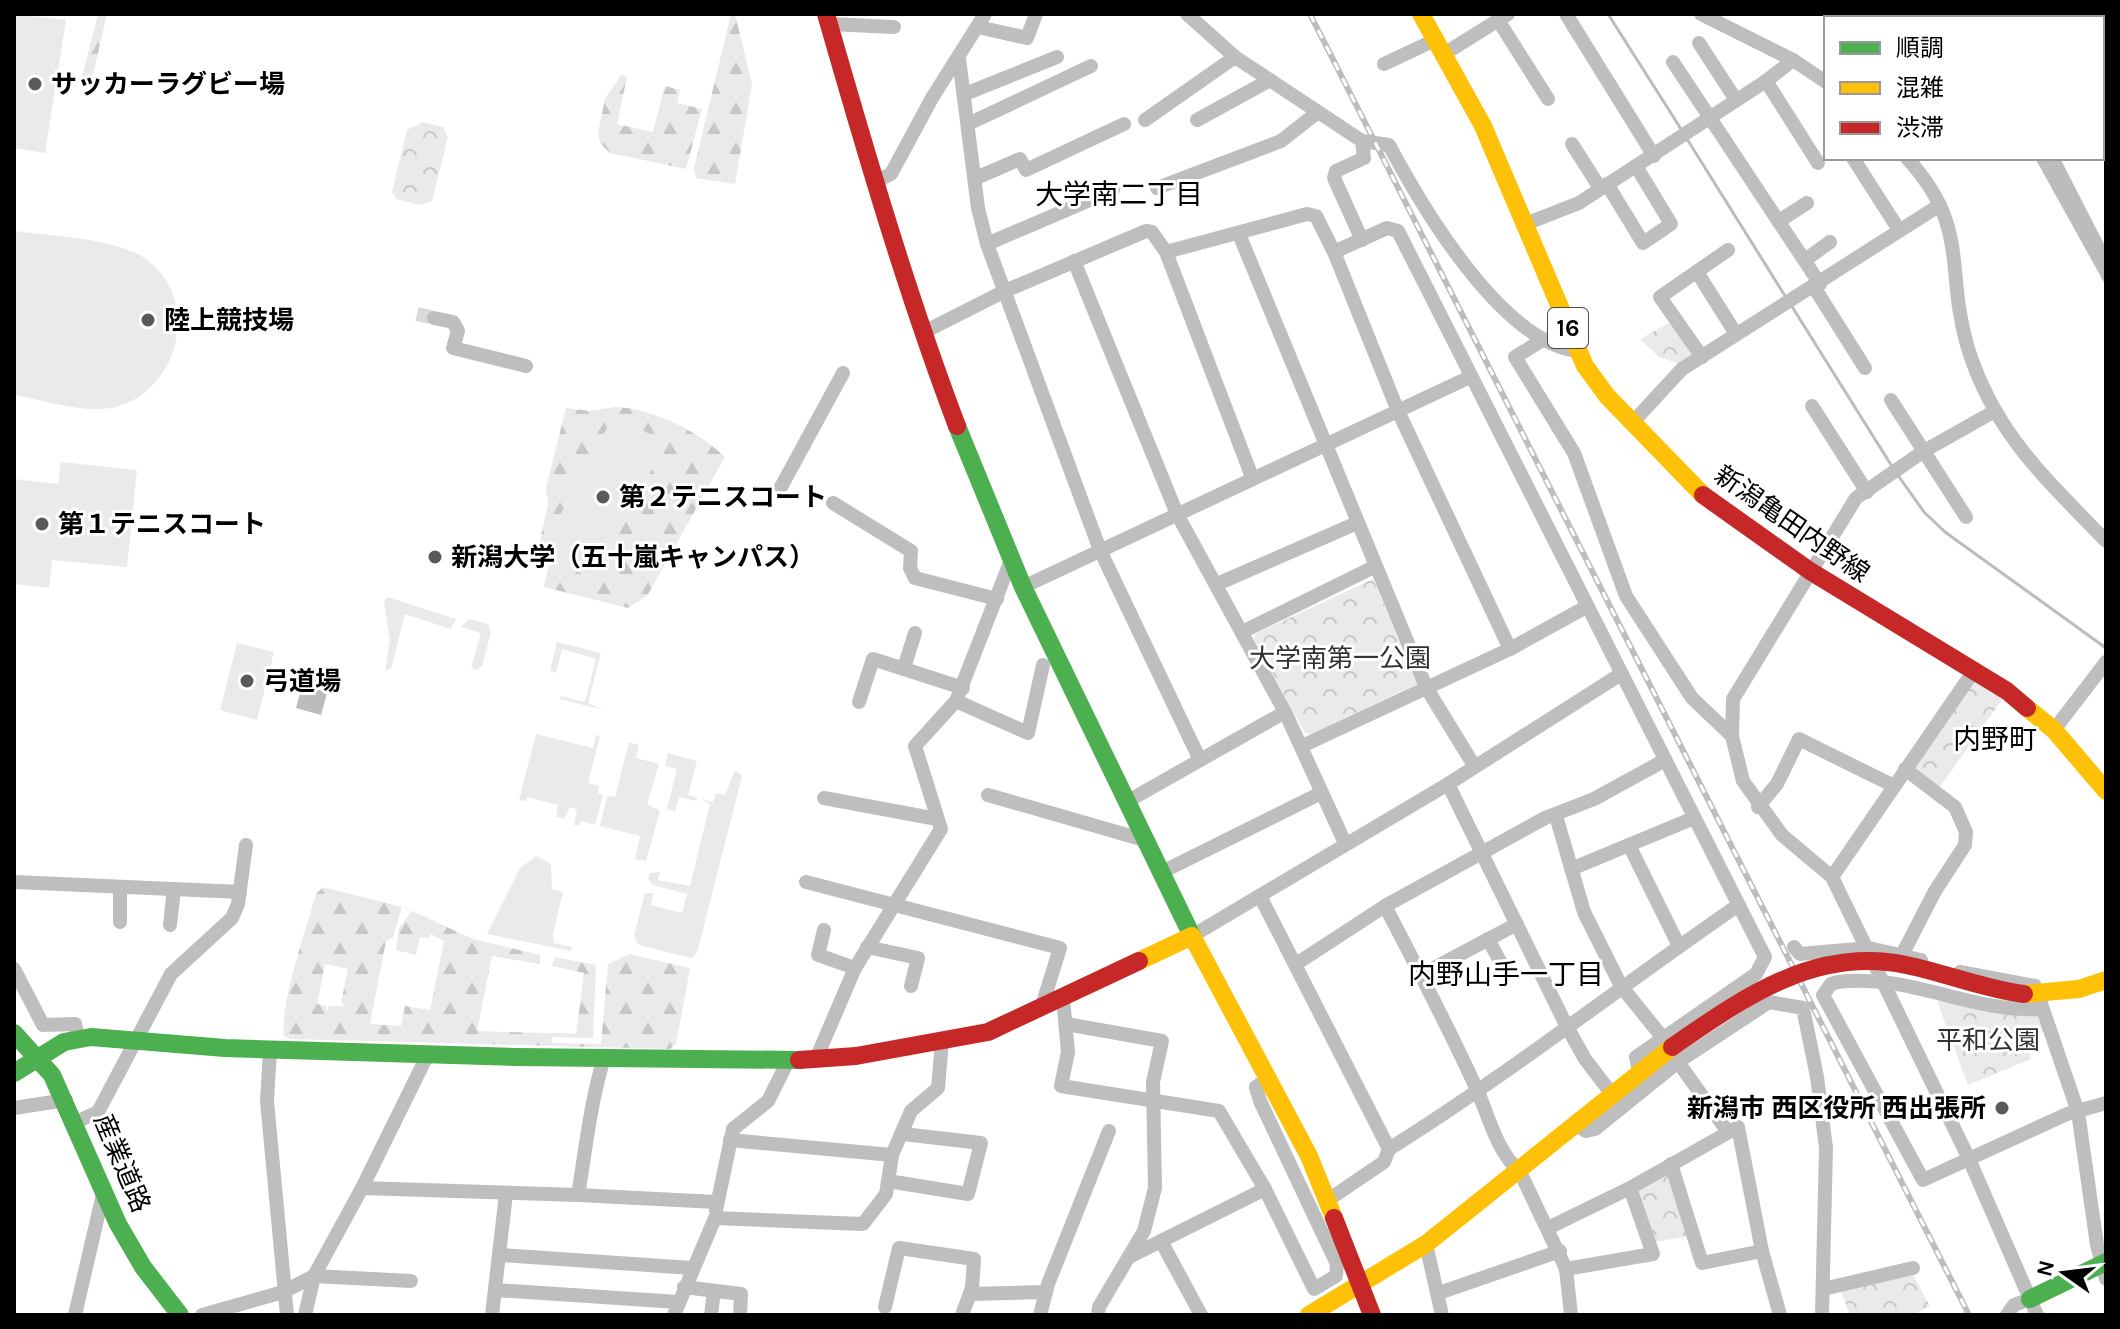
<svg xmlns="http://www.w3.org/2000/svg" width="2120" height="1329" font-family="Karla,'Noto Sans JP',sans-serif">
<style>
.grass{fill:#eaeaea}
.forest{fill:url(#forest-firs);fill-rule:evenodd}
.park{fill:url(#park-crowns)}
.water{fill:#bcbcbc}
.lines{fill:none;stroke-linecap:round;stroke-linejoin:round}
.stream{stroke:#bcbcbc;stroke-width:3}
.street-tunnel{stroke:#d9d9d9;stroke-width:14;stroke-dasharray:14 7;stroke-linecap:butt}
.street{stroke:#bebebe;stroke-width:14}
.fast{stroke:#4caf50;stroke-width:18}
.slow{stroke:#ffc107;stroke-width:18}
.jam{stroke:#c62828;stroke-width:18}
.rail-casing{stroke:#bdbdbd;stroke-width:6}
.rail{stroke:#fff;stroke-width:3;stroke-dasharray:9;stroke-linecap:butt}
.jam-bridge{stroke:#c62828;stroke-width:18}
.poi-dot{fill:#595959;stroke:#fff;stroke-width:3}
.labels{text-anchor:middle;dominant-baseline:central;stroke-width:6;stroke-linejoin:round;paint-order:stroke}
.shield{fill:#fff;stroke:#4c4c4c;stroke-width:2}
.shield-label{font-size:24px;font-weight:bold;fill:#000}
.poi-label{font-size:26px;font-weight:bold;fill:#000;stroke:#fff;text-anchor:start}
.street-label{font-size:26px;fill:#000;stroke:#fff}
.park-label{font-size:26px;fill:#303030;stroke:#fff}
.neighbourhood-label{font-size:28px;fill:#000;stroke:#fff}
</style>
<defs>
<pattern id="forest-firs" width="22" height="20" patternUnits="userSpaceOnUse" patternTransform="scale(2)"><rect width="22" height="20" fill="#eaeaea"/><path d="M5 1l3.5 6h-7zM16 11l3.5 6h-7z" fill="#c7c7c7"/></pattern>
<pattern id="park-crowns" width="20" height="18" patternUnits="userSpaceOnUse" patternTransform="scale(2)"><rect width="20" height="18" fill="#eaeaea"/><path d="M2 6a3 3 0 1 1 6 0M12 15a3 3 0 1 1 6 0" fill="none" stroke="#c7c7c7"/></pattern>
</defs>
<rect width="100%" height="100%" fill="#fff"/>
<g class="grass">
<polygon points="14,14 66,20 45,153 14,148"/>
<path d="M14,231C50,236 117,238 146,259C203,301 178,395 111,408C81,413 44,400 14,395Z"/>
<polygon points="614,415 666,443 593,580 540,552"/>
<polygon points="61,462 137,470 127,567 52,560 49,588 14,584 14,479 58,484"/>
<polygon points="387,597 456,619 451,629 405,614 391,669 385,671 390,640 384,601"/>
<polygon points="469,619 488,624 491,632 482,666 476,670 471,668 481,633 461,627"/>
<polygon points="557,642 601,653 588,703 603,710 560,699 561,696 585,702 596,659 562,649 556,673 550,671"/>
<polygon points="237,643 274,652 257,720 220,710"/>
<polygon points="536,734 593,748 596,735 600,736 588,783 599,786 598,793 603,795 595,825 581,821 579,826 574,825 577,809 570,807 564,819 556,817 558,805 527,797 526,801 519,800"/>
<polygon points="629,742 639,745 636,758 659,764 647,804 660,811 646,861 635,859 640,836 600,826 607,796 615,797"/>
<polygon points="668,753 697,761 688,795 697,798 697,801 679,797 675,812 667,809 677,769 665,766"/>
<polygon points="735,770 742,776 697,953 691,958 639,945 634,936 645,893 653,893 651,905 682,913 687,894 653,885 648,879 650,873 660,872 658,880 690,886 710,804 701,799 713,802 716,793 725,795"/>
<polygon points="537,856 551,864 552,889 563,892 553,934 554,943 572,947 571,951 487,934 521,867"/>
</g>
<g class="forest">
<polygon points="98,14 107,14 91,83 81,81"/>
<polygon points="731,14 735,14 752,84 735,184 696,178 694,168"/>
<polygon points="621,75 627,77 617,124 653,132 665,86 680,90 677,103 702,109 686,169 610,153 600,143 598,133 605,99"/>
<path d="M615,407C652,408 698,431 725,457L647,596L628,608L544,587L549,563L536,559L548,504L546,488L566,408L589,411ZM614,415L666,443L593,580L541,551Z"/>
<path d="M323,887L406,908L473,939L540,955V964L492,956L477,1031L576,1034L584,973L552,966L555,957L596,965L593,1038L552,1037V1043L601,1044L608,964L629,954L690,968L676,1044L670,1049L290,1039L284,1036C279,1006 307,927 316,894ZM402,907L412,911L399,928L396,950L416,955L420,937L429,938L431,934L444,941L430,1010L405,1006L401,1026L370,1024L386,941L393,937ZM325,964L348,969L341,1003L345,1006H329L327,1011L326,1006L317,1004Z"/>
</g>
<g class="park">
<polygon points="423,122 443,127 448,137 432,201 421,205 396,199 392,192 407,130"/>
<polygon points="1672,321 1692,356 1680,364 1659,357 1640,339"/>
<polygon points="1373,579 1417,684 1311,734 1305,733 1254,639 1255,634"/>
<polygon points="1975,671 2006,694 1937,791 1906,769"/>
<polygon points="1937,1001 2039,1012 2045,1031 2027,1038 2031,1059 1968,1085"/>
<polygon points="1668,1171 1690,1236 1654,1242 1635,1189"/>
<polygon points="1911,1271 1930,1306 1913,1315 1850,1315 1840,1289"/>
</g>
<g class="water">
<polygon points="2035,158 2060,158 2106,248 2106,286"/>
<polygon points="307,668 332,675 321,715 296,708"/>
</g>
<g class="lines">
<g class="stream">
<polyline points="1608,14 1681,129"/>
<polyline points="1687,139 1787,299"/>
<polyline points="1791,305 1893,468"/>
<polyline points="1897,474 1924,512 1945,532 2106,648"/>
</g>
<polyline class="street-tunnel" points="417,314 434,318"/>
<g class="street">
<path d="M1187,14L1235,57L1362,141L1389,145C1422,207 1502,343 1578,351"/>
<polyline points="1566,14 1654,156"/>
<polyline points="1701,14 1793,60 1826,82"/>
<polyline points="1498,20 1548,99"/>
<polyline points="829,24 894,27"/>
<polyline points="978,27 1027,38 1036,14"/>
<polyline points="1699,43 1736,100"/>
<polyline points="1444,54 1508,14"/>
<polyline points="959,59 978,208 987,244 1100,550 1200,760"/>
<polyline points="1673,62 1820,284"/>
<polyline points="1384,64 1435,40"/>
<polyline points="1766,81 1818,163"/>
<polyline points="965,94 1057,57"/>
<polyline points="1145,120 1235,57"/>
<polyline points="1197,120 1270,80"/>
<polyline points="968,124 1091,66"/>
<polyline points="1362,141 1364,158 1336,171 1334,178 1362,240"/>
<polyline points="1572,144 1600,188"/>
<polyline points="1853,158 1899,230"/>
<path d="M1907,158C1970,227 1945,267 1967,345C1993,432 2046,479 2106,541"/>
<polyline points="976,178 1020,159 1026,170 1124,124"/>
<polyline points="874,182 891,174 932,98 985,14"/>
<polyline points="1607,184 1643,243 1671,224 1636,166"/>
<polyline points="1157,188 1281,141 1318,112"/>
<polyline points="1779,221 1807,203"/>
<polyline points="1525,224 1579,203 1766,81 1793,60"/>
<polyline points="1239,234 1426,687 1473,764"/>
<polyline points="987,244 1113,190"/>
<polyline points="1166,252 1307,214 1316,216 1334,252 1387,228 1398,231 1765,957 1756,974 1636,1057 1639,1071"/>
<polyline points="1334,252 1398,411 1510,649"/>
<polyline points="1805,260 1830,242"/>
<polyline points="1074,261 1177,514 1285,712 1345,843"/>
<polyline points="1697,272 1736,334"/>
<polyline points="1814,287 1865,368"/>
<polyline points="434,318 453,322 458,331 453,348 526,366"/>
<polyline points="922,333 1005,291 1146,231 1152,232 1166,252 1252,477"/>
<polyline points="1544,339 1515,357 1574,453 1626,596 1692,698 1732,736"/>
<polyline points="1702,357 1660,297 1728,250"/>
<polyline points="1891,400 1966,517"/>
<polyline points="1812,406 1867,492"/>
<polyline points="1995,411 1924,451 1856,498 1733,699 1732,736 1743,781 1782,835 1832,877 1969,1159 2037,1315"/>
<polyline points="1633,422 1682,369 1940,205"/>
<polyline points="781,487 843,373"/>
<polyline points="833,503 911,551 910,568 915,578 997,599"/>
<polyline points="1217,584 1357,523"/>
<polyline points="1023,587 1470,377"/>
<polyline points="1242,632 1374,567"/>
<polyline points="904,668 915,633"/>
<polyline points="956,701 1028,733 1043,665"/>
<polyline points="859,702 873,659 963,688"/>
<polyline points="2054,730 2106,662"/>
<polyline points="1302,746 1510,649 1586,607"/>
<polyline points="1448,784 1566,1025 1585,1059 1611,1093"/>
<polyline points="988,795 1148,841"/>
<polyline points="824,798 937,819"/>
<polyline points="1128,801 1285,712"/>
<polyline points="1758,807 1777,784 1799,739 1892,785"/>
<polyline points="1556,816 1584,912 1621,986 1663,1038"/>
<polyline points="1629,845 1679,946"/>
<polyline points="1571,869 1694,818"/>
<polyline points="1164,871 1321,793"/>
<polyline points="1832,877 1975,669"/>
<polyline points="14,882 240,892"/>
<polyline points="806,882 1060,948 1041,1009"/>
<polyline points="1260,896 1389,1149 1384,1162 1328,1200"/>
<path d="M1385,906C1417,967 1449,1028 1477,1090C1490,1119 1496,1150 1520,1172L1566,1269L1571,1315"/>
<polyline points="120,922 120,887"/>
<polyline points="170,925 174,889"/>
<polyline points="824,930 818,955 855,968"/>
<polyline points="1192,936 1448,784 1621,674"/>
<polyline points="1488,939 1507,974"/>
<polyline points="867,947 918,958 911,986"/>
<polyline points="1794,947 1800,954 1869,948 1921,960"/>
<polyline points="1902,955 1935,891 1965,845 1966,832 1955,807 1905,769"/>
<polyline points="1296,964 1385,906 1545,818 1594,799 1665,760"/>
<polyline points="14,969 43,1025 75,1024 78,1038"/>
<polyline points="1960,972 2035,986 2078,1112 2097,1245 2106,1279"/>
<polyline points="1421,975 1517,924"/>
<polyline points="1063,998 1068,1052 1061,1086 1219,1111 1265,1189 1314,1289 1336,1276 1337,1264 1260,1101 1256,1087 1267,1080"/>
<path d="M2041,1009C1971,1013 1909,973 1838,982L1831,984L1823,995L1923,1180L2067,1114L2106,1103"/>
<polyline points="1066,1024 1162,1041 1153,1082 1155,1188 1144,1231 1099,1307 1098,1315"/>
<polyline points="270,1050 267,1101 287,1315"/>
<polyline points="428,1054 362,1188 578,1195"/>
<path d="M604,1058C590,1104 586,1148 578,1195L716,1202"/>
<polyline points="816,1059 855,968 941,829 915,746 956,701 1011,560"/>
<polyline points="1678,1062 1728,1132"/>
<polyline points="14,1108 66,1100"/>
<polyline points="76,1122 98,1112 171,974 232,918 238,904 246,845"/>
<polyline points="1576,1125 1586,1131 1595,1129 1678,1062 1769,1002 1803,1008 1817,1077 1826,1148 1822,1315"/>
<path d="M1389,1149C1509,1074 1621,986 1737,906"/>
<polyline points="892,1155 911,1111 938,1088 942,1042"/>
<polyline points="1671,1164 1702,1263 1762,1251"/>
<polyline points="888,1181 968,1194 981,1143 903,1134"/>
<polyline points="716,1210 733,1129 768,1101 788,1061"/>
<polyline points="1548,1228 1630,1188 1738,1127 1762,1251 1780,1315"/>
<polyline points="1161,1241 1201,1315"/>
<polyline points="1426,1244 1442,1315"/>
<polyline points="501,1255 692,1268"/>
<polyline points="1129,1257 1265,1189"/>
<polyline points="1566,1269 1653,1254 1630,1188"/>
<polyline points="684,1287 741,1294 740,1315"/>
<polyline points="1823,1289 1913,1268"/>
<polyline points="495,1290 678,1302"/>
<polyline points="1439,1293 1560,1251"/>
<polyline points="970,1294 1046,1292"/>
<polyline points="885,1307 899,1248 974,1259 972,1288 962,1315"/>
<polyline points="75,1315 103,1194"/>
<polyline points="202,1315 283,1292 314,1276 411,1281"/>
<polyline points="305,1315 314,1276 362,1188"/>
<polyline points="492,1315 506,1194"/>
<polyline points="674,1315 715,1218 863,1224 886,1194 892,1155 730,1140"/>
<polyline points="711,1315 714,1291"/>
<polyline points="1040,1315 1048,1284 1109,1131"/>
<polyline points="2007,1315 2014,1305 2030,1299"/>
</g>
<g class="fast">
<polyline points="957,426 1023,587 1192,936"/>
<polyline points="14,1033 52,1075 118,1224 143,1267 180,1315"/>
<polyline points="14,1073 64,1042 91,1037 225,1048 516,1057 799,1060"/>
<polyline points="2030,1299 2106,1262"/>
</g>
<g class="slow">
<polyline points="1421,14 1483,126 1585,366 1607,396 1703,495"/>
<polyline points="2027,708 2054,730 2106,791"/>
<polyline points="1139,961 1192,936 1309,1156 1334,1218"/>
<polyline points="2024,994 2079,989 2106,980"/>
<polyline points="1309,1315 1426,1244 1672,1047"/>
</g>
<g class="jam">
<path d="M826,14C866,153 906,291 957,426"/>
<polyline points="1703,495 1810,571 2007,691 2027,708"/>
<polyline points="799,1060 856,1056 988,1032 1139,961"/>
<polyline points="1334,1218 1372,1315"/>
</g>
<defs>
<polyline id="rail" points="1310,14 1969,1315"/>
</defs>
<use href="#rail" class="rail-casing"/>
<use href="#rail" class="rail"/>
<path class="jam-bridge" d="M1672,1047C1743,998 1815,946 1906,965C1946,973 1983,989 2024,994"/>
</g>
<g class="poi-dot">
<circle cx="35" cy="84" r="8"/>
<circle cx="148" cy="320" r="8"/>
<circle cx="603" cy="497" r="8"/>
<circle cx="42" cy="524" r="8"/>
<circle cx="435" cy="557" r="8"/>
<circle cx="247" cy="681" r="8"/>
<circle cx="2002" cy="1108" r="8"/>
</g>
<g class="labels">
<rect class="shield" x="1548" y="308" width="40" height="40" rx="6"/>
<g class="shield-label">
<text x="1568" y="328">16</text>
</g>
<g class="poi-label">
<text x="51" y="84">サッカーラグビー場</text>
<text x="164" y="320">陸上競技場</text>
<text x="619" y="497">第２テニスコート</text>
<text x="58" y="524">第１テニスコート</text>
<text x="451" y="557">新潟大学（五十嵐キャンパス）</text>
<text x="263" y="681">弓道場</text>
<text x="1986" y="1108" text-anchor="end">新潟市 西区役所 西出張所</text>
</g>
<g class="street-label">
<text transform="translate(1792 524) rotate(35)">新潟亀田内野線</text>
<text transform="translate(122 1163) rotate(67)">産業道路</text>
</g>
<g class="park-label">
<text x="1340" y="658">大学南第一公園</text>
<text x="1988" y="1040">平和公園</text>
</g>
<g class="neighbourhood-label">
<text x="1119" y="194">大学南二丁目</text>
<text x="1995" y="739">内野町</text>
<text x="1506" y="974">内野山手一丁目</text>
</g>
</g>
<rect width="2120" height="1329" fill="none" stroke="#000000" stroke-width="32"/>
<rect x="1824" y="16" width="280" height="144" fill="#ffffff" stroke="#999999" stroke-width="2"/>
<rect x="1840" y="42" width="40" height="12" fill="#4caf50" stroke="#999999" stroke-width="2"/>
<text x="1896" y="56" font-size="24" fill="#000000">順調</text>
<rect x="1840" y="82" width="40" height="12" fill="#ffc107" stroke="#999999" stroke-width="2"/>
<text x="1896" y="96" font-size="24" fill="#000000">混雑</text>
<rect x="1840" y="122" width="40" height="12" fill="#c62828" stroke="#999999" stroke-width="2"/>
<text x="1896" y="136" font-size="24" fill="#000000">渋滞</text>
<g transform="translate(2064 1273) rotate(284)" stroke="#ffffff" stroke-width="6" paint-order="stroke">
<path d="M0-6L14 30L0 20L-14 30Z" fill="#000000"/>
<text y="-12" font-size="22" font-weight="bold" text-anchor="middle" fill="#000000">N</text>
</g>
</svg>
